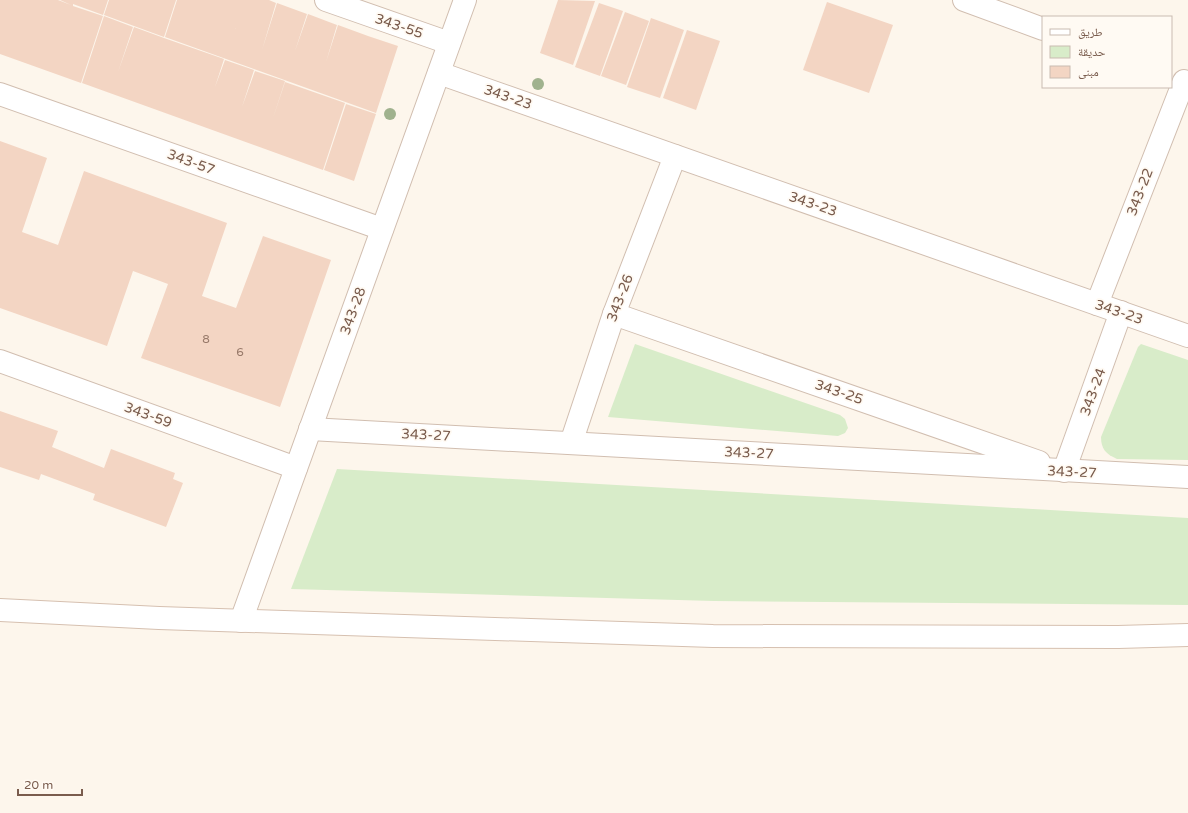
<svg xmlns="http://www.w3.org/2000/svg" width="1188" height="813" font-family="'Varela Round','Noto Naskh Arabic',sans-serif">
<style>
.green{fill:#d8ecc9}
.building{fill:#f3d5c3}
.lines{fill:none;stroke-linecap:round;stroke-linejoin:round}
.street-casing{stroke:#d1beb0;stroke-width:24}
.secondary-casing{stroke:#d6c0b0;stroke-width:24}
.street{stroke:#fff;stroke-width:22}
.secondary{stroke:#fff;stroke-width:22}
.tree{fill:#a0b28e}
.labels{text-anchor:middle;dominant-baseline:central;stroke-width:3.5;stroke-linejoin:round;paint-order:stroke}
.number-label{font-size:12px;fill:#987a6a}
.street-label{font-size:14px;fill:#7a5c4d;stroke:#fffaf3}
</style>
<rect width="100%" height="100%" fill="#fdf6ec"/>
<g class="green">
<polygon points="635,344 840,415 845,419 848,428 845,433 838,436 608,417"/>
<path d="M1141,344L1188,360V460L1117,459C1106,454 1101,449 1101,437L1138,347Z"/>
<polygon points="337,469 1188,518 1188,605 714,601 291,589"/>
</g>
<g class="building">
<polygon points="0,0 58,0 71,5 60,0 108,0 103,15 73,4 73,6 103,16 81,83 0,54"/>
<polygon points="109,0 176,0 164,37 104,15"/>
<polygon points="177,0 244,0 235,29 244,0 269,0 276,3 262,50 277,3 307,14 295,51 308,14 337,25 326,62 338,25 368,36 352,87 368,36 398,46 376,113 165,37"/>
<polygon points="558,0 595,1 573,65 540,53"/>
<polygon points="827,2 893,25 869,93 803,70"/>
<polygon points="599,3 623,11 600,76 575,67"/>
<polygon points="625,12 649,21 626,85 601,76"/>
<polygon points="104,16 133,27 118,72 134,27 164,38 147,89 164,38 224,59 215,87 225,60 254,70 242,107 255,71 285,81 273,118 285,82 345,103 323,170 82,83"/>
<polygon points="651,18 684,30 660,98 627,87"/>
<polygon points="687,30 720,41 696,110 663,98"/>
<polygon points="346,104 376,114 354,181 324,170"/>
<polygon points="0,141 47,158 22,232 58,245 84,171 227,223 202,296 236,308 263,236 331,260 280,407 141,358 168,284 133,271 107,346 0,308"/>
<polygon points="0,411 58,431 52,447 104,468 111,449 175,473 173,479 183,483 166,527 93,500 95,494 41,474 39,480 0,467"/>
</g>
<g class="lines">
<defs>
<g id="street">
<polyline points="326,0 449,43"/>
<polyline points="964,0 1043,29"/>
<polyline points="439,73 1188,336"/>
<polyline points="0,94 382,229"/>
<polyline points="1097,304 1184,81"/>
<polyline points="614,314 1039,462"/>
<polyline points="0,361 296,468"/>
<polyline points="310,429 1188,477"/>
<polyline points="571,443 614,314 675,156"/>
<polyline points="1064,471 1121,312"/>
<polyline points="241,621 465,0"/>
</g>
<polyline id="secondary" points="0,610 159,618 713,636 1118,637 1188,635"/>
</defs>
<use href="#street" class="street-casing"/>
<use href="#secondary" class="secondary-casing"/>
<use href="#street" class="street"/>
<use href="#secondary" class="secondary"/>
</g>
<g class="tree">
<circle cx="538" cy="84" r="6"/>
<circle cx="390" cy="114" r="6"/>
</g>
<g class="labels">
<g class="number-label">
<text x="206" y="339">8</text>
<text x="240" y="352">6</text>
</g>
<g class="street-label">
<text transform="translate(399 26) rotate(19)">343-55</text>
<text transform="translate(508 97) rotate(19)">343-23</text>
<text transform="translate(191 162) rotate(20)">343-57</text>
<text transform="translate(1140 192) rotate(-69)">343-22</text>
<text transform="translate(813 204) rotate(19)">343-23</text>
<text transform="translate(620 298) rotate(-69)">343-26</text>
<text transform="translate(353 311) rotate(-70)">343-28</text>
<text transform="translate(1119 312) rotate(19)">343-23</text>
<text transform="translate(839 392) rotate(19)">343-25</text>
<text transform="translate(1093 392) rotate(-70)">343-24</text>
<text transform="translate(148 415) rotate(20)">343-59</text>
<text transform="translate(426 435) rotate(3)">343-27</text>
<text transform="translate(749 453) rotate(3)">343-27</text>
<text transform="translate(1072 472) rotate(3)">343-27</text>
</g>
</g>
<rect x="1042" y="16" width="130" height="72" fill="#fffaf3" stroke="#cabbb1"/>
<rect x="1050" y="29" width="20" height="6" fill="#ffffff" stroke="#cabbb1"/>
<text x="1078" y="36" font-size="12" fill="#7a5c4d">طريق</text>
<rect x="1050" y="46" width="20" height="12" fill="#d8ecc9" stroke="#cabbb1"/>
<text x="1078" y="56" font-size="12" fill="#7a5c4d">حديقة</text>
<rect x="1050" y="66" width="20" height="12" fill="#f3d5c3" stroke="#cabbb1"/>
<text x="1078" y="76" font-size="12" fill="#7a5c4d">مبنى</text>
<path d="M18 789v6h64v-6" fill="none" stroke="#7a5c4d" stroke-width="2"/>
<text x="24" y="789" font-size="12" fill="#7a5c4d" stroke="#fffaf3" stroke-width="3" paint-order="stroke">20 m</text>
</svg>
